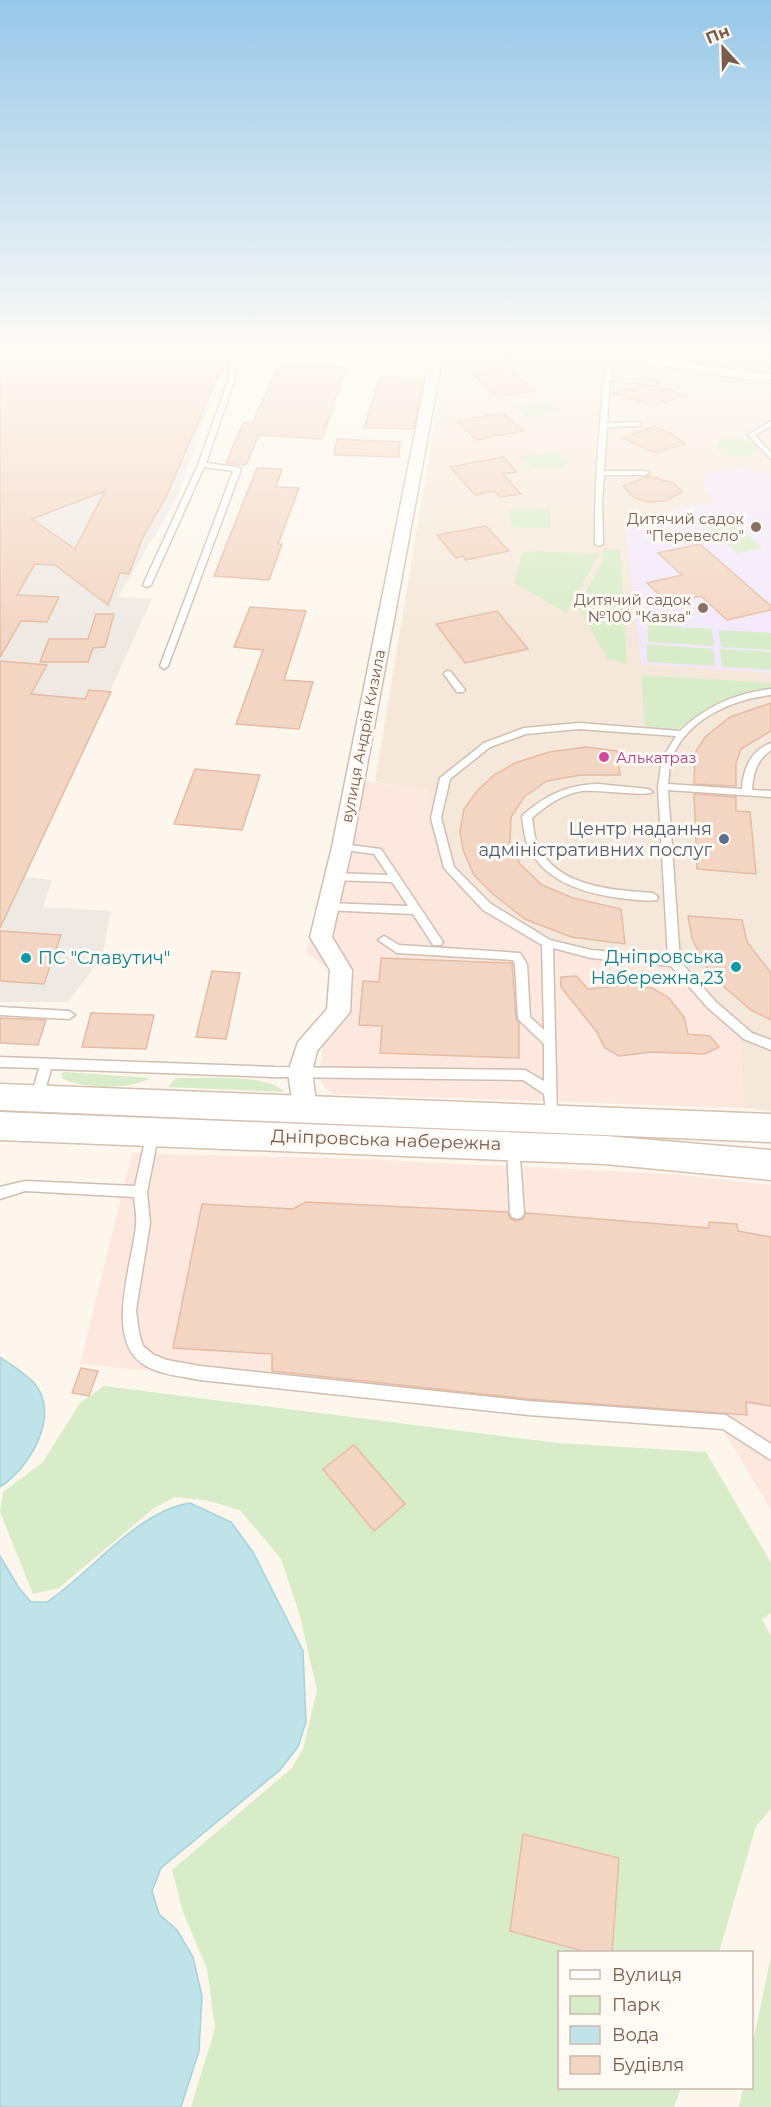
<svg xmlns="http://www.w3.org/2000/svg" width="771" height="2107" font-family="Montserrat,sans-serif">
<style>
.residential{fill:#f5e8da}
.commercial{fill:#fde8e0}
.industrial{fill:#efe9e4}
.education{fill:#f3e8fa}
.green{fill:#d8ecc9}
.water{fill:#bfe3e8;stroke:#a5d3da;stroke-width:1.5}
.building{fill:#f3d5c3;stroke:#e6bba3;stroke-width:1.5;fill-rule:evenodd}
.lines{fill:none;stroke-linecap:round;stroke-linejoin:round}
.lane-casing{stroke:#d1beb0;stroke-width:3}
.street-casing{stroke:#d1beb0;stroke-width:3}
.secondary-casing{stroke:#d6c0b0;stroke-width:3}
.lane{fill:#fff;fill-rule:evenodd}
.street{fill:#fff;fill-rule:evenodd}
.secondary{fill:#fff;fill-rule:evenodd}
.education-dot{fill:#8d6e63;stroke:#fffaf3;stroke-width:2}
.hotel-dot{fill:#d1479c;stroke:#fffaf3;stroke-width:2}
.service-dot{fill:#5c6f8a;stroke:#fffaf3;stroke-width:2}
.culture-dot{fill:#0f9aa8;stroke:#fffaf3;stroke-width:2}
.labels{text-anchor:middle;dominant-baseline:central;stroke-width:6;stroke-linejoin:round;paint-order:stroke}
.far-education-label{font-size:15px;fill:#785e54;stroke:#fffaf3;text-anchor:end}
.far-street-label{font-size:15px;fill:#7a5c4d;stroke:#fffaf3}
.far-hotel-label{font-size:15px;fill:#b23c85;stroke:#fffaf3;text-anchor:start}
.service-label{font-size:18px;fill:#4e5e75;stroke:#fffaf3;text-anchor:end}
.culture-label{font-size:18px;fill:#0d838f;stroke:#fffaf3;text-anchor:end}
.street-label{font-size:18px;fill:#7a5c4d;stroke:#fffaf3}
</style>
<rect width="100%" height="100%" fill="#fdf6ec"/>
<g class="residential">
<polygon points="450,348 508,348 771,384 771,1111 744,1108 740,1038 667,966 590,958 540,945 482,909 445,871 430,823 430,791 375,782 440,390"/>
<polygon points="583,348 771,348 771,378"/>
</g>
<g class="commercial">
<polygon points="351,779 430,791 430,823 445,871 482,909 540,945 590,958 667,966 740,1038 744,1108 334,1094 325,1088 319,1079 331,971 306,953"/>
<polygon points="132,1153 361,1159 673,1174 771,1185 771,1510 722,1428 80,1364"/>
</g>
<polygon class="industrial" points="0,348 204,348 221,370 177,498 118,597 152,599 25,877 52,880 43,907 111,911 102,957 68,1002 0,1002"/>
<polygon class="education" points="739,468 771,474 771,673 641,664 624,521 716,501 704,489 704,474"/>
<g class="green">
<polygon points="546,401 560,411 528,418 515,407"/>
<path d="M737,438L755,444L758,450C747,460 727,458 716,448L719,440Z"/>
<polygon points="557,451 568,463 560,468 534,469 521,457"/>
<polygon points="550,508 550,529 512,527 509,511"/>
<polygon points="728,518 763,548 737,553 703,523"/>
<polygon points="603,549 620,550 627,664 608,659 578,608 603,558"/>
<polygon points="536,551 599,554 566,613 515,583 521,554"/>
<polygon points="648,625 712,629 714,646 648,642"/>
<polygon points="719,630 771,633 771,650 721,647"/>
<polygon points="647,644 713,649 715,666 647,662"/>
<polygon points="720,649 771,652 771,670 722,667"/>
<path d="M641,675L771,683V690C734,693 706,708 677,730L645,726Z"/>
<path d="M65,1072L150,1078C132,1090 81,1089 62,1078V1073Z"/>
<path d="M176,1078C201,1079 270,1073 284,1092L168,1087Z"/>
<polygon points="104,1386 557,1443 706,1452 771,1563 771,1613 762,1619 771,1636 771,1809 756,1826 719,1952 560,1952 560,2088 681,2088 674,2107 191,2107 215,2028 207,1969 183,1912 172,1870 292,1768 303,1749 317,1690 299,1612 281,1559 240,1510 205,1500 175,1497 154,1508 59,1588 33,1594 0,1512 3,1492 43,1462 80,1403"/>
<polygon points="771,1956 771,2107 739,2107 743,2088 752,2088 752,2047"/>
</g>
<g class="water">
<path d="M0,1357C11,1365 25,1373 34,1383C62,1414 29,1469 0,1487Z"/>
<path d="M190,1503L231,1522L253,1552L303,1651L306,1722L298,1747L280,1770L161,1868L152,1891L159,1914L177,1930L193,1957L202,1996L199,2051L181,2107H0V1556L19,1588L31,1602H47C92,1572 137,1511 190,1503Z"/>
</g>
<g class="building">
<path d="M11,348H214L225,359L166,497L142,539L129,574L120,573L108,605L55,565L35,564L17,595L59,597L47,622L21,621L0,657V351ZM105,491L75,549L32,519Z"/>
<polygon points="280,364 346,368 322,439 259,435 246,465 226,463 243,423 252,424"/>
<polygon points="509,368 534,391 496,397 472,373"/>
<polygon points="380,377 423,379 414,429 364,428"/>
<polygon points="641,386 663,387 685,396 653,406 613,393"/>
<polygon points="503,413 523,431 476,440 457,421"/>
<polygon points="654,426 672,434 685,444 655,453 623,438"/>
<polygon points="337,439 400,442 399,457 334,455"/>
<polygon points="503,457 517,472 503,474 521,494 500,497 494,491 475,495 450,467"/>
<polygon points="257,468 282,469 276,487 299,488 278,544 282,544 269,580 214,576"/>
<polygon points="649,476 673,483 682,492 665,501 648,502 633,497 623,486"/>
<polygon points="486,526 509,551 466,560 463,556 456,558 437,535"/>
<polygon points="700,544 771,606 771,610 727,620 701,596 668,603 647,583 682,575 658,553"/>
<polygon points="250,607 306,611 284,680 313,682 299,729 236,724 263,650 234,647"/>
<polygon points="497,611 528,649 465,663 436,624"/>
<polygon points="96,614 114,614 105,647 93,648 88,662 40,662 49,639 88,639"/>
<polygon points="0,661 47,665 31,694 85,699 89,690 111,692 0,928"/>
<polygon points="771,703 771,731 741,749 736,763 736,786 694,784 695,753 705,737 730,717"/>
<polygon points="586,747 617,751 620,775 581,775 547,781 524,797 511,817 510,842 520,864 542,885 573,898 621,909 625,944 571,937 525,919 494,895 474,875 463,850 460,831 464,809 477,791 494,775 515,763 549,752"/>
<polygon points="195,769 260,775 242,830 174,824"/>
<polygon points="694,794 736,797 736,811 750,812 756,874 697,869"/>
<polygon points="688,916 742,920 747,942 771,973 771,1020 751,1010 723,986 704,964 692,938"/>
<polygon points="0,931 61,935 44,984 0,981"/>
<polygon points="381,958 512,963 516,1019 519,1023 519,1058 380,1053 382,1026 359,1025 363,981 379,982"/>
<polygon points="212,971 240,973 226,1039 196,1037"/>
<polygon points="576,976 588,989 629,985 652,988 669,998 684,1017 688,1034 710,1036 719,1047 705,1054 652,1052 619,1056 605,1048 596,1031 561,987 561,977"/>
<polygon points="91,1013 154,1015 146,1049 82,1047"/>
<polygon points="0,1018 46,1020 38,1045 0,1043"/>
<polygon points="306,1202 508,1212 510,1218 516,1221 523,1219 526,1213 709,1228 709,1222 737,1224 738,1231 771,1237 771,1406 746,1402 747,1415 528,1399 272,1371 272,1354 173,1348 202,1204 293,1209"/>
<polygon points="81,1368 98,1371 89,1396 72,1393"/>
<polygon points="354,1445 405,1504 374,1531 323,1469"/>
<polygon points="523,1834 619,1858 612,1953 590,1953 510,1931"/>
</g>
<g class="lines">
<defs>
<g id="lane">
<polygon points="232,348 238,348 234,381 206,463 237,467 241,469 168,666 164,669 160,666 233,471 204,467 151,585 147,587 143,585 198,465 228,381"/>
<polygon points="467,348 527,357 530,359 527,361 469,352 464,365 460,365 464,350"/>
<polygon points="648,348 654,348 663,363 659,363"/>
<polygon points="763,348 769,348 771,356"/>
<path d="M609,351L612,353L611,377L658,383L655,385L610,380L607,423L638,422L641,424L638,426L607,427L604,471H645L649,473L645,475H604L602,504L603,544L599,546L595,544C594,480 601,415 606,353Z"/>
<polygon points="771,368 769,379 764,380 768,370"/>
<polygon points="771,421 771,426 755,435 771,453 771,459 748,435"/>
<polygon points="448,671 451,672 465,690 463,692 457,692 444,674 445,672"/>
<path d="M771,689V695C732,699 684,720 671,761C669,768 669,777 668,784L742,789C743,769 751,750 771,743V750C757,760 753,773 752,790L771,791V797L668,790L680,961L716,1002L752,1033L771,1040V1050L744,1039L708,1008L671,966L591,958L553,948L557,1117L555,1121H547L544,1094L523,1080L274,1077L51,1069L43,1098L41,1101H33L31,1098L39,1068L0,1067V1057L274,1067L525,1070L544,1081V1044L518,1019L515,964L513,960L397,953L378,940L384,936L399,945L520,953L527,964L530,1017L544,1030L542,945L483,910L444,868L431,818L440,778L484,743L524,728L579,723L680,731C706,706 736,693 771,689ZM579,729L676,736L662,759L658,787L668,957L591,950L550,940L491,904L454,867L441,818L450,779L490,747L526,734Z"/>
<path d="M598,784L648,789L653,792C646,797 597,789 582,791C562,794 547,805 532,818C533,825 534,834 536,841C553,887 612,890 653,893L658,897L657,900C645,902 631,899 620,898C582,893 539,880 526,840C524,833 523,824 522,817L523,815C546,795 567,785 598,784Z"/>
<polygon points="342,844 381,849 443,942 441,945 433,945 413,914 323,910 322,907 327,903 408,906 392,882 331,880 330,877 335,873 388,875 374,854 338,849 337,847"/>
<polygon points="0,1007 69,1011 75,1015 69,1019 0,1015"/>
<path d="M153,1127L157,1128L159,1132L147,1192L150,1223L136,1310L139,1333L143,1346L154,1355L167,1360L200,1366L528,1401L726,1415L771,1444V1460L723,1429L528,1415L200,1380C181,1376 159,1375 143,1364C104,1338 133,1262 136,1225C137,1216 135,1206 134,1197L25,1191L0,1199V1187L25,1181L135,1186L147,1132L149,1128Z"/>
<polygon points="513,1140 518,1141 519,1145 524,1213 522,1217 517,1219 512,1217 510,1213 507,1145 508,1141"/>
</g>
<g id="street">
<polygon points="432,348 444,348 352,847 332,937 352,970 350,1012 317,1051 312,1072 317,1108 314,1115 305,1118 296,1115 293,1108 288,1072 298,1042 327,1009 330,970 310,937 332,847"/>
<polygon points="565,348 593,348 771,375 771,383 571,352"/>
</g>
<g id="secondary">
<polygon points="0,1084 771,1114 771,1142 0,1110"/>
<polygon points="0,1112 605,1136 771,1150 771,1180 605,1164 0,1140"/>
</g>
</defs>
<use href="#lane" class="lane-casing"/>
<use href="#street" class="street-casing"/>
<use href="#secondary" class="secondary-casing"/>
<use href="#lane" class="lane"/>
<use href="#street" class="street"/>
<use href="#secondary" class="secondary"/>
</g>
<linearGradient id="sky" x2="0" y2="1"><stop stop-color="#97c7e8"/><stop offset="0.54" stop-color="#fefbf6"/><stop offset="1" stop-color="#fefbf6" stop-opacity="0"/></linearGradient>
<rect width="771" height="643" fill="url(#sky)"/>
<g class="education-dot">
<circle cx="756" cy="527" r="6"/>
<circle cx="703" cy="608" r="6"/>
</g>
<circle class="hotel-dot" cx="604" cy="757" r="6"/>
<circle class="service-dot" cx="724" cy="839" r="6"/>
<g class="culture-dot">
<circle cx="26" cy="958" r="6"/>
<circle cx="736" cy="967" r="6"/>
</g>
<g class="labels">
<g class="far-education-label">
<text x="744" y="518">Дитячий садок<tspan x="744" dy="17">"Перевесло"</tspan></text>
<text x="691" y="599">Дитячий садок<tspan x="691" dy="17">№100 "Казка"</tspan></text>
</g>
<g class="far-street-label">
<text transform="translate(363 736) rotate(-79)">вулиця Андрія Кизила</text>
</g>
<g class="far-hotel-label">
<text x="616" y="757">Алькатраз</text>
</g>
<g class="service-label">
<text x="712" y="829">Центр надання<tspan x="712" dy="21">адміністративних послуг</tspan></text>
</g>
<g class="culture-label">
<text x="724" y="957">Дніпровська<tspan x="724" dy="21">Набережна,23</tspan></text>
<text x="38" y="958" text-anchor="start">ПС "Славутич"</text>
</g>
<g class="street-label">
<text transform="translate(386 1140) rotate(2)">Дніпровська набережна</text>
</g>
</g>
<rect x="558" y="1951" width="195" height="138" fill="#fffaf3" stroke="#cabbb1" stroke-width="1.5"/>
<rect x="570" y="1970" width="30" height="9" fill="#ffffff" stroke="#cabbb1" stroke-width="1.5"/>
<text x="612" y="1981" font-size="18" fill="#7a5c4d">Вулиця</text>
<rect x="570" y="1996" width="30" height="18" fill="#d8ecc9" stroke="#cabbb1" stroke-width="1.5"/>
<text x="612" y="2011" font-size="18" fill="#7a5c4d">Парк</text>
<rect x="570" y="2026" width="30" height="18" fill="#bfe3e8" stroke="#cabbb1" stroke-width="1.5"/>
<text x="612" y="2041" font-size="18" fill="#7a5c4d">Вода</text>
<rect x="570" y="2056" width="30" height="18" fill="#f3d5c3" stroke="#cabbb1" stroke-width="1.5"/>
<text x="612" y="2071" font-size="18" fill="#7a5c4d">Будівля</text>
<g transform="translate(723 48) rotate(338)" stroke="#fffaf3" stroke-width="4.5" paint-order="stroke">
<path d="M0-4.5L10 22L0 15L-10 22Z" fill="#7a5c4d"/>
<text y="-9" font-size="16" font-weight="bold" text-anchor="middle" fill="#7a5c4d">Пн</text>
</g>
</svg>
